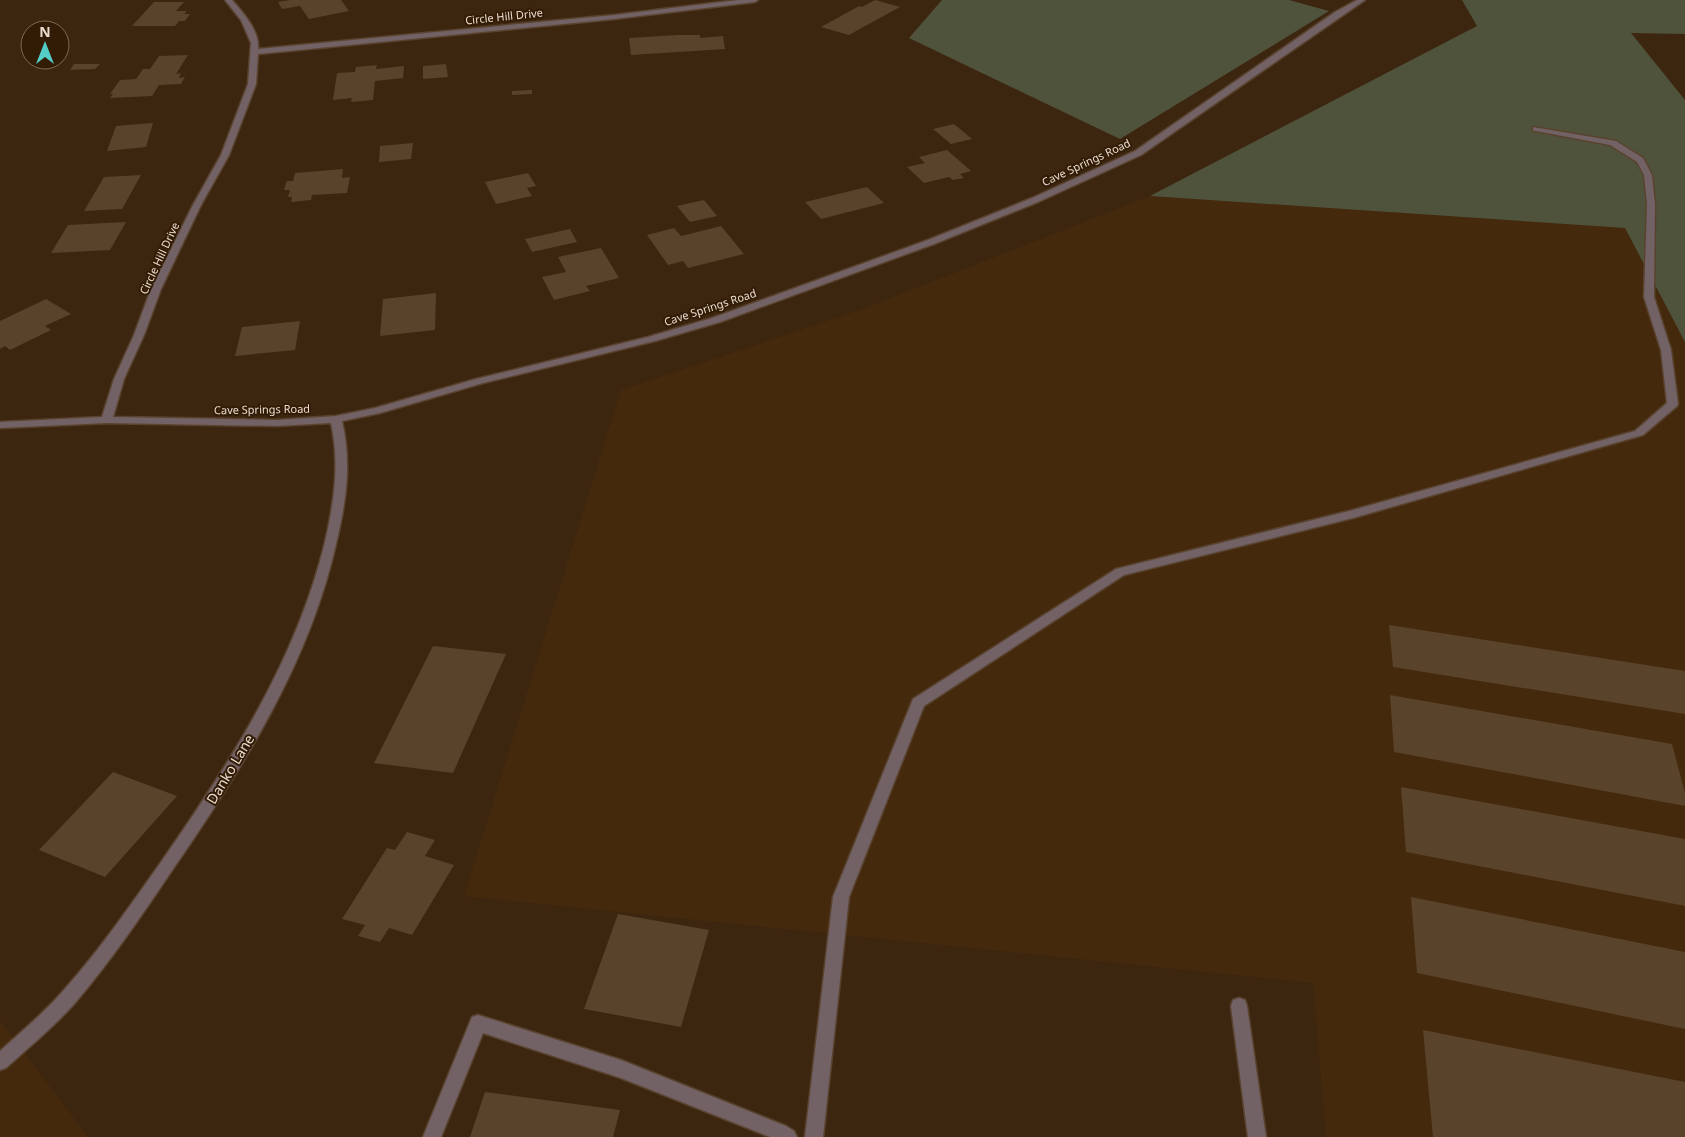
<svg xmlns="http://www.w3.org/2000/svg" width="1685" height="1137" font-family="'Noto Sans',sans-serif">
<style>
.built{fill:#45290d}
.green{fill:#50533b}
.building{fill:#59432a}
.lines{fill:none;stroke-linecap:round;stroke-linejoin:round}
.service-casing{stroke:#59432f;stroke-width:3}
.minor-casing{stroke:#59432f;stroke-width:3}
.service{fill:#726165;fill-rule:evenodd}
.minor{fill:#726165;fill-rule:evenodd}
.labels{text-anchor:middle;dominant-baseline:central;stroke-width:4;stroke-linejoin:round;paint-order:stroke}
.far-street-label{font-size:11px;fill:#ebdccf;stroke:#321c06}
.street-label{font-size:14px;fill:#ebdccf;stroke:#321c06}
</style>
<rect width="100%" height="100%" fill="#3d2610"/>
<g class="built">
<polygon points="1150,196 1625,228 1685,342 1685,1137 1326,1137 1313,983 464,896 621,390 863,309"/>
<polygon points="0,1021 88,1137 0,1137"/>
</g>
<g class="green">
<polygon points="942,0 1289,0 1329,11 1120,139 909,38"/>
<polygon points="1462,0 1685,0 1685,34 1631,33 1685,100 1685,342 1625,228 1150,196 1477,26"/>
</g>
<g class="building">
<polygon points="290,0 341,0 349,11 309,19 300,6 282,9 278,2"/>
<polygon points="875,0 900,7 849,35 821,27 859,6 862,7"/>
<polygon points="154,2 184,2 176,11 187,11 184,14 190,14 185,21 179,21 175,26 132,26"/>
<polygon points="677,35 700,35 700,38 723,36 725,49 631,55 629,38"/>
<polygon points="188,55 176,74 181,73 179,78 185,77 181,84 159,85 152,96 110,98 113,94 110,94 120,80 136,79 143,69 150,69 159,56"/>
<polygon points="74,64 100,64 95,69 70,70"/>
<polygon points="446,64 448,77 423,79 423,66"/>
<polygon points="377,65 376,69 404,66 403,78 375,81 373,100 351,102 352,98 333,100 337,73 355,72 356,67"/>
<polygon points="532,90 532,94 512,95 512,91"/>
<polygon points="153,123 146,147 107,151 116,126"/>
<polygon points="954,124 972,139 951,144 933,129"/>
<polygon points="413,143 411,159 379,162 380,146"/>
<polygon points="947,150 971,171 960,174 964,178 953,180 949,177 924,183 907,167 925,163 919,157"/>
<polygon points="343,169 342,178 350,177 347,193 312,195 311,200 291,202 292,197 288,197 290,190 284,190 287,181 293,181 295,173"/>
<polygon points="528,173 536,186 527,188 532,196 496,204 485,182"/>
<polygon points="141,175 122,209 84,211 104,177"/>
<polygon points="867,187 884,203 821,219 805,202"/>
<polygon points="704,200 717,216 690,222 677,206"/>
<polygon points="126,222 110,250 51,253 68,225"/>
<polygon points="721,226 744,254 688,268 683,261 668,265 647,235 674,228 681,236"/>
<polygon points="570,229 577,242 532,252 525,239"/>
<polygon points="601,248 619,278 586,286 590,291 554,300 542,277 566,272 558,257"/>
<polygon points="436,293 435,330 380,336 383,299"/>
<polygon points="46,299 71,314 45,326 51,330 10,350 5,346 0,349 0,321"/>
<polygon points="300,321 295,350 235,356 242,327"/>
<polygon points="1389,625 1685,671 1685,714 1393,667"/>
<polygon points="433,646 506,654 453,773 374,763"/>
<polygon points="1390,695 1672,744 1685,793 1685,806 1394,752"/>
<polygon points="113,772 177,796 105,877 39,850"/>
<polygon points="1401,787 1685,839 1685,906 1406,852"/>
<polygon points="407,832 435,840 425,856 454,865 412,935 389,928 380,942 358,936 365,925 342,919 387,848 395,850"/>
<polygon points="1411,897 1685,952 1685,1029 1417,973"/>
<polygon points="618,914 709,930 681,1027 584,1009"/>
<polygon points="1423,1030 1685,1082 1685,1137 1433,1137"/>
<polygon points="485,1092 620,1110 613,1137 470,1137"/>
</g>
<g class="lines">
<defs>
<g id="service">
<polygon points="1533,127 1616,141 1643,158 1652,175 1655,204 1654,297 1671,350 1678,404 1677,406 1643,435 1353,518 1124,575 924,706 849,897 823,1137 805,1137 833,897 913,699 1116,569 1353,510 1635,431 1667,403 1661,350 1644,297 1647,204 1644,175 1637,162 1610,145 1536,131 1533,131"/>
<polygon points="1239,998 1245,1000 1247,1006 1266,1137 1248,1137 1231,1006 1233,1000"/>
<polygon points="478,1015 621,1060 786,1126 794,1131 797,1137 770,1137 621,1078 483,1033 441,1137 423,1137 472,1017"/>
</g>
<path id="minor" d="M225,0H232C243,13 260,31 258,49L614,15L738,0H758L755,2L614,19L258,54L256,84L229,155L201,205L161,289L144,335L124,379L113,417L277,420L336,416L375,408L476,379L648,337L712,318L928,240L1032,198L1135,151L1335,12L1357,0H1365L1141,155L1038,202L934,244L720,322L655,341L483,383L380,413L342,421C352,464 346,502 336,544C309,664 242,769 173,869C142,915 111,961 75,1003C54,1027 29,1047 6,1068L0,1070V1051C22,1031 44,1013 63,991C99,951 130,906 161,862C230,763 296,661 325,542C334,502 340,464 331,423L277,426L107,423L0,428V422L102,417L114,379L134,335L151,289L193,205L221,155L248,84L251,43L241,20Z"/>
</defs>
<use href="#service" class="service-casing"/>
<use href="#minor" class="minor-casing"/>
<use href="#service" class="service"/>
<use href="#minor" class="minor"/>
</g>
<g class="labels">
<g class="far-street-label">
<text transform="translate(504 16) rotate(-6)">Circle Hill Drive</text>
<text transform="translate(1086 162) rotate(-25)">Cave Springs Road</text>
<text transform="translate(159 258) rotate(-65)">Circle Hill Drive</text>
<text transform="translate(710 307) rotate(-18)">Cave Springs Road</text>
<text transform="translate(262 409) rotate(-1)">Cave Springs Road</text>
</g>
<g class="street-label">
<text transform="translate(230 769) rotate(-59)">Danko Lane</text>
</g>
</g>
<g transform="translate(45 45)"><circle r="24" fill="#321c06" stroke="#7c6956"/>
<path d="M0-4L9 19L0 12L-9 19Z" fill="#54cdc7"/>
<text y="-8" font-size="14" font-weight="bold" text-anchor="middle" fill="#ebdccf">N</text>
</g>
</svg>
